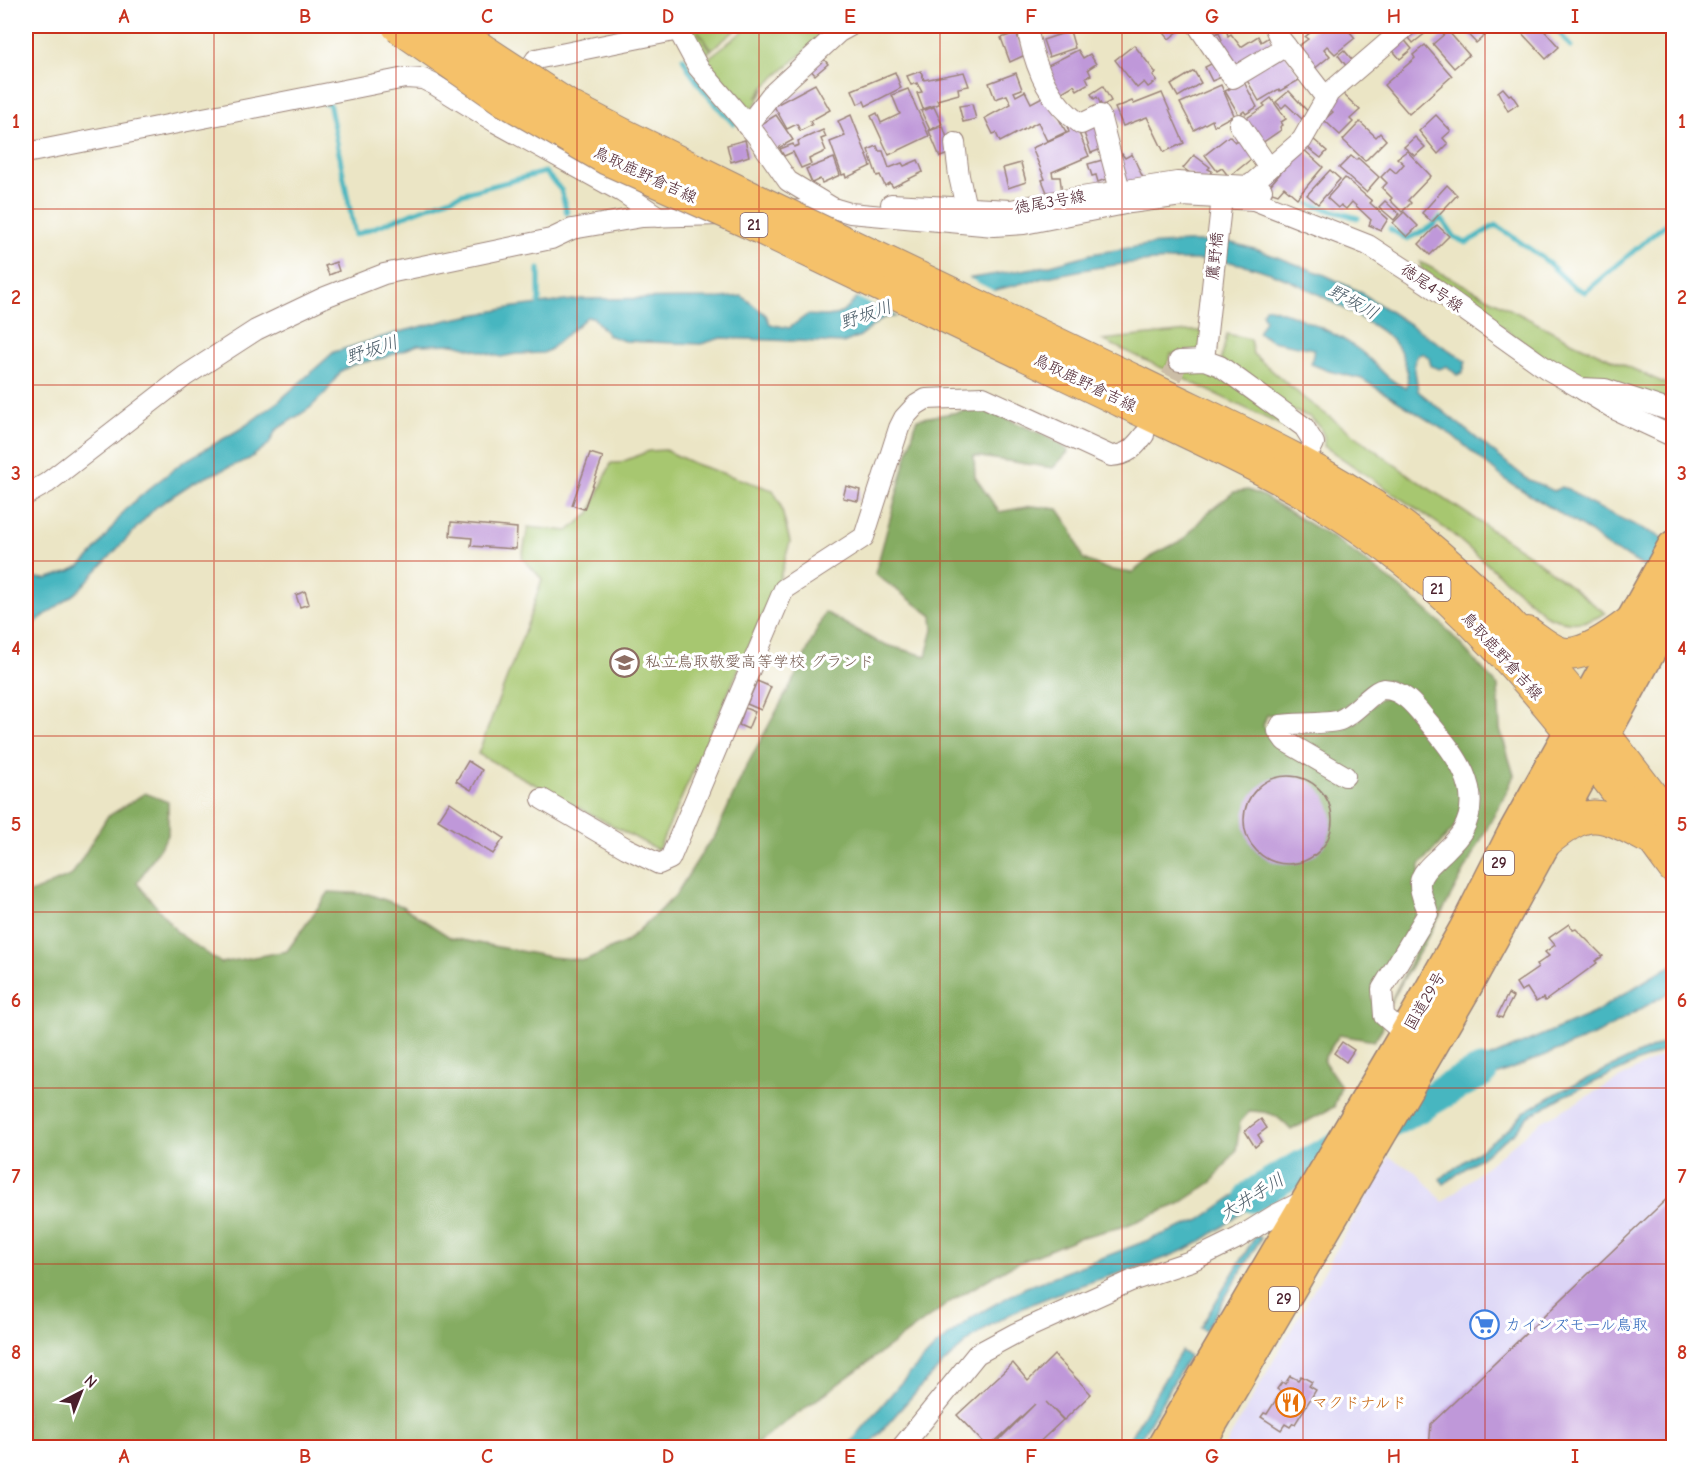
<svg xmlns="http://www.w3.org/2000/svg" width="1699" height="1473" font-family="'Comic Neue','Klee One',sans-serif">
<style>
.built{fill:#dcd5f6}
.green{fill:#a7c76f;stroke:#78734d;stroke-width:1.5}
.forest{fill:#85ac62;stroke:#686646;stroke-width:1.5}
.water{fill:#47b6c0;stroke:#486a76;stroke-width:1.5}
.pier{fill:#ebe5c5}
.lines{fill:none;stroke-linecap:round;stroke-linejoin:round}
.stream{stroke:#47b6c0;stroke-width:5}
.river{stroke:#47b6c0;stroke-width:33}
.building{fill:#bf98d9}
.street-tunnel{stroke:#cbbda6;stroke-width:20;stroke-dasharray:20 10;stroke-linecap:butt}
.street-casing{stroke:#9a8278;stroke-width:22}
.primary-casing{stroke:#9a8278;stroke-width:34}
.highway-casing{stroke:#9a8278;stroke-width:36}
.street{stroke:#fff;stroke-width:20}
.primary{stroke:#f5c16b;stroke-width:32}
.highway{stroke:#f5c16b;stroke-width:33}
.primary-bridge-casing{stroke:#9a8278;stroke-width:34;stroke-linecap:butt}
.primary-bridge{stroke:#f5c16b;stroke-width:32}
.grid{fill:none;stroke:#c8321e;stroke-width:1.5;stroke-opacity:0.55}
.labels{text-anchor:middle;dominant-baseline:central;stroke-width:6;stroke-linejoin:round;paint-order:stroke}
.shield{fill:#fff;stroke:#80626b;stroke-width:1.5}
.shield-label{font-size:15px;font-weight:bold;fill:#4a1f2b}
.street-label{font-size:16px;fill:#4a1f2b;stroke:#fff}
.education-label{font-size:16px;fill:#785e54;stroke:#fff;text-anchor:start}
.shop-label{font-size:16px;fill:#366cbe;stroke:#fff;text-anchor:start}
.food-label{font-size:16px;fill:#c56008;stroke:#fff;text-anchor:start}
.water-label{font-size:18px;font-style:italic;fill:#495b67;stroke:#fff}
.neatline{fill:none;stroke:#c8321e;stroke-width:2}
.grid-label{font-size:20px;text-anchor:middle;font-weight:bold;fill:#c8321e}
</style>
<rect width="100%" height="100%" fill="#fff"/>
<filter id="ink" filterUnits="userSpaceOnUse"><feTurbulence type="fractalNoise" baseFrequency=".0167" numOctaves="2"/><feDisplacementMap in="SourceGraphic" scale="12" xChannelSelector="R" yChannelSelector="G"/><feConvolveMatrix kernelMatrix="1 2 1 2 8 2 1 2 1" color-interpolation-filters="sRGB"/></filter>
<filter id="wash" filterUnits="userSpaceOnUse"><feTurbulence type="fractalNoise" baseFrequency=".008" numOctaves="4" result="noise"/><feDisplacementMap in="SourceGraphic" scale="24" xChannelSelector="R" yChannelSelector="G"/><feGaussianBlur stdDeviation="1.35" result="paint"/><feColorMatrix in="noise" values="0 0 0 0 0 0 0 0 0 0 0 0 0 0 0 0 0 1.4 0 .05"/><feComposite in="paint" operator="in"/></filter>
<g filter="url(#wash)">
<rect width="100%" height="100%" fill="#ebe5c5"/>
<polygon class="built" points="1673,1049 1673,1447 1224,1448 1389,1157 1417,1173 1443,1202 1539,1123"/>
<g class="green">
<polygon points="684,26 741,26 712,49 698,31 711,50 701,58"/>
<polygon points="750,26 833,26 764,87 756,98 765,88 748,117 703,62"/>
<polygon points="1420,262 1573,342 1673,387 1673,402 1609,384 1588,374 1567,374 1421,268"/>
<polygon points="1188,331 1205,331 1202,354 1171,354 1166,370 1102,340"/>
<path d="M1227,334L1250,339L1253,354L1305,399L1413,478L1531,556L1605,613C1586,625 1568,625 1547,616L1450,532L1324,446V437L1320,427L1310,417L1293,411L1221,360Z"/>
<polygon points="1186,368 1203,368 1217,372 1301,435 1178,376 1181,371"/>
<polygon points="665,450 695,464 773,490 780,503 790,542 780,577 658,850 478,754 528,622 542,579 522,558 528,527 568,531 590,513 611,463 619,463 649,451"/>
</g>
<path class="forest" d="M982,408L1051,438L1069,451L1053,468L974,456L975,477L999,512L1032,506L1058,509L1071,528L1083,559L1107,569L1132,573L1155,554L1184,539L1206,514L1234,492L1248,490L1263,496L1341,543L1398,586L1442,624L1498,686L1500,729L1514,775L1507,791L1444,909L1389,1005L1437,907L1426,888L1478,789L1391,681C1354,682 1366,699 1341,709C1326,714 1285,714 1267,715L1263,726L1270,736L1288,737L1302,732L1343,728L1358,721L1377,701L1382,698L1396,697L1450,761L1463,790L1459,823L1420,865L1418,912L1416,920L1372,986L1383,1027L1374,1041L1339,1035L1323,1060L1341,1086L1334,1107L1291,1130C1276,1114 1272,1112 1250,1111L1240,1122L1236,1151L1212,1182L1179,1204L1125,1226L1078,1238L1009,1267L953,1300L752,1447H26V895L72,875L107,817L145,793L168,802V835L137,883L178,933L221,963L287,951L329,892L368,894L402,906L451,938L551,957L585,960L626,942L675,896L707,845L714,838L745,769L796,675L825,612L879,643L926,656L933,630L932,616L875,574L917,419Z"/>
<g class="water">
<path d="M1186,242H1228L1258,250L1325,275L1360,292L1466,361L1463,372L1457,375L1447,366L1439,369L1431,366L1429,358L1423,353L1417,355L1414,364L1418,391L1527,479L1554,491L1561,487L1569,489L1588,503L1673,543V585L1625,555L1610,549L1587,530L1507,481L1452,435L1362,379L1329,371L1311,364L1314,349L1272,341L1258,333L1265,320L1262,313L1266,307C1294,314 1337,333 1359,350C1376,362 1385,380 1406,388C1411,375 1403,351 1393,341C1386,334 1376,327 1367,322C1324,296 1280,271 1230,262C1214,259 1196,260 1180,260C1084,261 991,292 899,316L883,318L860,336L843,343L721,338L701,344L624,341L608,335L593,317H587L549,350L543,353L516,354L501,357L455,344L418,345L383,358L352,365L341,371L327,391L310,408L276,430L269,444L249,459L194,482L156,507L77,592L26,629V577L46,579L70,571L80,566L90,557L126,509L150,488L183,462L242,428L279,401L334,352L392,334L447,320L515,307L582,299L721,298L742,296L766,315L770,324L789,328L807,315C833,317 841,319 858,296L1047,266L1091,254L1148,245Z"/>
<polygon points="1673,965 1673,990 1598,1034 1491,1077 1440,1103 1441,1081 1479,1062 1594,1013 1656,974"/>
<polygon points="1673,1038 1673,1044 1664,1050 1562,1097 1527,1117 1515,1132 1444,1184 1440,1179 1511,1127 1524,1112 1563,1090"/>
<path d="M1289,1162L1290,1183C1281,1188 1271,1193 1262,1198C1239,1213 1219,1232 1194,1245C1156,1265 1111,1274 1070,1289C1041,1300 1009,1312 983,1330C938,1363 904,1405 868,1447H847L899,1385L934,1348L972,1317L1024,1288L1200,1220L1254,1182Z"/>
<polygon points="1256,1235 1261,1238 1205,1331 1200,1328"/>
<polygon points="1181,1351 1189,1356 1137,1444 1129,1439"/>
</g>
<polygon class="pier" points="965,276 998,293 902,319 854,296 857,293"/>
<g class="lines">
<g class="stream">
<polyline points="1554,26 1571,47"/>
<path d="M683,58C695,84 715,104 734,124"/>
<polyline points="325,103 329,102 355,235 461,194 545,172 561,190 567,213"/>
<polyline points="1309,204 1358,218"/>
<polyline points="1390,229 1407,239 1431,227 1441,218 1454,237 1466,243 1496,225 1544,259 1574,287 1585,292 1674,217"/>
<polyline points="539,302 539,269"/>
</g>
<path class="river" d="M1252,1196C1302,1163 1356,1141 1408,1112C1433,1099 1455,1083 1481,1072"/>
</g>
<g id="blocks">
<g class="building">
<polygon points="1165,26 1185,26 1169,39 1161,29"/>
<polygon points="1208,26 1230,26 1226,28 1228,36 1231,34 1241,47 1258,36 1261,42 1269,37 1275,49 1235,71 1216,46 1222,40 1219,32 1214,35"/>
<polygon points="1318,26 1345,26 1355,38 1335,54 1327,46 1324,49 1330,56 1313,70 1296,48 1308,39 1305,37"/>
<polygon points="1417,26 1422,26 1427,32 1413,43 1406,34"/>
<polygon points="1460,26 1496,26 1476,43"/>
<polygon points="1522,26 1540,26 1559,47 1546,59 1518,29"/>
<polygon points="1070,31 1075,48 1049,57 1043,40"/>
<polygon points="1448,31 1469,55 1454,68 1433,44"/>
<polygon points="1016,33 1025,55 1010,62 1001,38"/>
<polygon points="1402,37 1412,49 1400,59 1390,47"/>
<polygon points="1134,45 1156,73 1153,76 1157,81 1148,87 1144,82 1137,88 1115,60"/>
<polygon points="1425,45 1452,76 1409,114 1384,85 1415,58 1413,55"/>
<polygon points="1078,50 1083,58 1090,54 1096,64 1088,69 1091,75 1086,77 1089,83 1077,90 1074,85 1059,94 1046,66"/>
<polygon points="1344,50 1354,62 1347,67 1338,55"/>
<polygon points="1284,52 1301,79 1280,91 1279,89 1259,101 1244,75"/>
<polygon points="823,58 828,64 815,75 810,69"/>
<polygon points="1217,61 1224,76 1212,81 1205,67"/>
<polygon points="921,71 924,80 964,72 969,86 958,88 959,94 937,100 939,104 923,109 917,93 922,92 917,83 911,85 907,76"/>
<polygon points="1194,71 1201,83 1178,97 1171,85"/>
<polygon points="895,72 901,88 866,106 864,101 858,104 852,90"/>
<polygon points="1016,73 1022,89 1014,92 1016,96 1025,91 1031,103 1046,95 1066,132 1047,141 1038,122 1000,142 996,133 993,134 985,118 1011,104 1007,95 995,99 989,83"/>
<polygon points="1244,82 1257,107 1246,114 1244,111 1239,115 1225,91"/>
<polygon points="815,84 830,110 810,121 812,125 800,131 797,124 787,129 774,106"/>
<polygon points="1221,85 1234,115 1214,126 1212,120 1194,130 1180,103"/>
<polygon points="1103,86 1111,101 1102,106 1097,97 1094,99 1091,94"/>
<polygon points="1503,88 1509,95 1511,94 1518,104 1508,111 1498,92"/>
<polygon points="908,89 929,136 889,155 871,116 877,113 881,123 900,114 892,95"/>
<polygon points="1289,91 1310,114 1303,120 1286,104 1282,108 1276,102"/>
<polygon points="1162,93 1184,143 1164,152 1147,117 1123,126 1115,108 1132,101 1134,104"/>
<polygon points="1342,93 1360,110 1350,119 1353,122 1340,135 1324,120 1333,112 1328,108"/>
<polygon points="1271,98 1286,119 1281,122 1283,125 1280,127 1281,130 1259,145 1241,122 1265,106 1263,104"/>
<polygon points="972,104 976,119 963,122 959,106"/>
<polygon points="934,107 942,124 930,130 921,111"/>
<polygon points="776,115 793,140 775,150 760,125"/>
<polygon points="851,115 871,166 846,178 845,174 842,175 830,142 845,136 838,121"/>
<polygon points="1436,115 1451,131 1443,138 1448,144 1438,154 1419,131"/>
<polygon points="1095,122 1104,148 1091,153 1082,127"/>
<polygon points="1360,122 1376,137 1380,133 1386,140 1365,161 1343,140"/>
<polygon points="1075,124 1089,156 1052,172 1053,177 1060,177 1062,193 1048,195 1042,180 1045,179 1032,148 1069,132 1067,126"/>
<polygon points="943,126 952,153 940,157 929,131"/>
<polygon points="823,130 826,137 821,139 826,151 809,159 811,164 801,168 793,152 784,156 780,149 793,144 794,147 799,145 798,141"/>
<polygon points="1229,136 1235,142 1241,138 1255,156 1229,177 1222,168 1217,171 1205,155"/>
<polygon points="1415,137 1425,147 1415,156 1404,147"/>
<polygon points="1313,139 1327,151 1321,158 1307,147"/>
<polygon points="745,140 749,156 731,162 727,145"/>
<polygon points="877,146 879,151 883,151 889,168 902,163 904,166 918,160 923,172 893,187 890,183 885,186 880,175 877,176 868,150"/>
<polygon points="1302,148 1323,167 1297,198 1284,187 1278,194 1266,190"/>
<polygon points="1407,151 1431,176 1408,200 1411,203 1402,212 1390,200 1392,198 1382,188 1387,183 1381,177 1390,168 1396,173 1404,164 1397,158"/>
<polygon points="1122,154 1125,158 1132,154 1143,178 1125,185 1114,158"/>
<polygon points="1194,155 1210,167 1208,169 1212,171 1205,180 1200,180 1183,168"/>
<polygon points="1351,156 1356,160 1358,158 1379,177 1366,192 1339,168"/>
<polygon points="834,158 840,175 822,183 820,179 812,183 806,169"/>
<polygon points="1106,159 1111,177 1098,182 1096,175 1092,176 1088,164"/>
<polygon points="1021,163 1026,182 1008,188 1003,168"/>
<polygon points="1330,170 1340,179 1318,204 1307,195"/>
<polygon points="1345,178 1372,201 1370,203 1388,219 1381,230 1369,225 1371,220 1352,202 1346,209 1341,205 1338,208 1327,198"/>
<polygon points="1447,185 1457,195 1432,222 1422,213"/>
<polygon points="1385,201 1399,214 1394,220 1379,207"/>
<polygon points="1404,212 1418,226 1407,237 1393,223"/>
<polygon points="1437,225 1449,236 1430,255 1419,244"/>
<polygon points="336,262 339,271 329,275 325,266"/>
<polygon points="590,453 603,457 584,509 572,505"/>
<polygon points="846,486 860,490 858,501 843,498"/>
<polygon points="451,522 517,528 516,549 471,546 472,538 450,536"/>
<polygon points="305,591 309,604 300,607 296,595"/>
<polygon points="757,681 771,687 761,710 747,704"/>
<polygon points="745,708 755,712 748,729 739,725"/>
<polygon points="468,761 482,770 471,790 456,781"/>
<circle cx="1288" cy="820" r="44"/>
<polygon points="450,802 504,838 493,854 438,820"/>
<polygon points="1569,924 1573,930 1576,929 1603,956 1595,961 1597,963 1545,1001 1543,998 1536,1002 1527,988 1521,991 1516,983 1538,968 1536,965 1549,956 1545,952 1555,945 1549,938"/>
<polygon points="1508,994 1513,997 1502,1018 1497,1016"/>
<polygon points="1342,1042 1354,1050 1346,1062 1334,1053"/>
<polygon points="1261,1119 1267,1128 1258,1135 1262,1141 1255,1147 1245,1131"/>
<polygon points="1674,1192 1674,1448 1429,1448 1431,1424"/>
<polygon points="1054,1355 1091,1394 1064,1420 1046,1402 1063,1420 1033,1448 991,1448 1035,1404 988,1448 957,1415 1013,1363 1028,1381"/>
<polygon points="1290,1376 1298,1380 1301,1376 1312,1382 1309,1386 1316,1390 1295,1424 1293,1423 1290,1427 1285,1424 1281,1430 1261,1417 1264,1413 1267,1414 1281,1392 1277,1389 1282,1382 1285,1384"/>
</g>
</g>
</g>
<g filter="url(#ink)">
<use href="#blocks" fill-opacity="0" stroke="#9a8278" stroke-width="1.5"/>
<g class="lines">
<polyline class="street-tunnel" points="1158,404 1179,361"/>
<defs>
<g id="street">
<polyline points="676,26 698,67 756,135 788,181 833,208"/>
<polyline points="1198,26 1233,78 1286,46"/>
<polyline points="1274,26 1279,37 1326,98"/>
<path d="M1029,37C1037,72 1050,103 1081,124L1100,115L1120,190"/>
<polyline points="519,85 536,59 679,30"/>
<polyline points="1239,124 1269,168"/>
<polyline points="747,126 771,95 839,32 850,26"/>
<polyline points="955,143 959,176 966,208"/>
<polyline points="26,153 405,78 423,79 435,85 495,122 622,192 659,217"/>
<polyline points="1262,190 1254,200 1368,245 1428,284 1547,369 1580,388 1605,389 1674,412"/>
<polyline points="891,204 1011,210 1050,202 1177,182 1249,186 1302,140 1329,93 1407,26"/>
<polyline points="787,211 833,208 850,213 994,226 1024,224 1130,203 1182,196 1254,200"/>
<polyline points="1204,360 1222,197"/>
<polyline points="1179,361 1204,360 1220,366 1304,427 1314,443 1303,465"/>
<polyline points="1583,390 1616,410 1674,437"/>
<polyline points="26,495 47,483 185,376 256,330 325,297 384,274 551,239 572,229 642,217 722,215"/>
<path d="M1345,776L1285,741L1278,731L1281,725C1294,723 1331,724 1340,720C1354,715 1374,689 1384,689C1405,690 1418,710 1430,724C1455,754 1485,790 1463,830C1458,839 1449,847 1442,854C1434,862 1421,871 1420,883C1419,894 1426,903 1428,913L1382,989L1384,1016L1406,1035"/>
<path d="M542,799L626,848L659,864L670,859L784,589L864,537L899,428L904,418L916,405L926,399L983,397L1111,456C1128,455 1134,448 1144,435"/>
<polyline points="901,1448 977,1354 1016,1333 1131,1281 1191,1261 1238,1238 1275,1215 1307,1199"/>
</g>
<g id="primary">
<path d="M1135,381C1220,423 1310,461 1388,516C1503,599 1590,714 1674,826"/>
<path d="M1124,402C1207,442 1293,479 1368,533C1490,619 1586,748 1674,868"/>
<path d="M1528,633C1538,640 1548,649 1560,653C1583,659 1615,634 1632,621"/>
<path d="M1543,844C1588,806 1598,811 1647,837"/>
</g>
<g id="highway">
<polyline points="1163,1448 1406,1035 1465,931 1513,836 1674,547"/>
<polyline points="1196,1448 1462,992 1674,605"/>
</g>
</defs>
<use href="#street" class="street-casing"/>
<use href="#primary" class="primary-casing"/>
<use href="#highway" class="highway-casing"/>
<use href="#street" class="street"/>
<use href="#primary" class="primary"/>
<use href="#highway" class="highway"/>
<defs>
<g id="primary-bridge">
<polyline points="398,26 506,101 607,159 750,223 1124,402"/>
<polyline points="446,26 568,106 620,133 758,201 1135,381"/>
</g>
</defs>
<use href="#primary-bridge" class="primary-bridge-casing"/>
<use href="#primary-bridge" class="primary-bridge"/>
</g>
</g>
<path class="grid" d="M214,26V1448M396,26V1448M577,26V1448M759,26V1448M940,26V1448M1122,26V1448M1303,26V1448M1485,26V1448M26,209H1674M26,385H1674M26,561H1674M26,736H1674M26,912H1674M26,1088H1674M26,1264H1674"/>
<defs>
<symbol id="school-ring" viewBox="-11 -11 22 22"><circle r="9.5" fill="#fff" stroke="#8d6e63" stroke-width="1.5"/><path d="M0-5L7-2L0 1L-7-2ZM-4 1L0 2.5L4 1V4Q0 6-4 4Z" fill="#8d6e63"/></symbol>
<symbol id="supermarket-ring" viewBox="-11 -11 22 22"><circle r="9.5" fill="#fff" stroke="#3f7fe0" stroke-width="1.5"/><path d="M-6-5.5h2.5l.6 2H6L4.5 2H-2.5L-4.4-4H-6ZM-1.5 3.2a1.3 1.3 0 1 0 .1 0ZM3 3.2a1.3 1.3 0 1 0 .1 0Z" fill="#3f7fe0"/></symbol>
<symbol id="restaurant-ring" viewBox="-11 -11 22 22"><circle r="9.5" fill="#fff" stroke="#e8710a" stroke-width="1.5"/><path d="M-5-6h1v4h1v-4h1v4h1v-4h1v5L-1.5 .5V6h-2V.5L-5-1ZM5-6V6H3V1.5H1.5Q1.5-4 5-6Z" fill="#e8710a"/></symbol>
</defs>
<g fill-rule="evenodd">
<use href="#school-ring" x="608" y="646" width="33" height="33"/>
<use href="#supermarket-ring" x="1468" y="1308" width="33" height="33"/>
<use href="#restaurant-ring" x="1274" y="1386" width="33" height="33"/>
</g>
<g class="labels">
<g class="shield">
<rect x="740.5" y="213" width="27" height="24" rx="4.5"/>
<rect x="1423.5" y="577" width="27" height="24" rx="4.5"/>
<rect x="1484" y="851" width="30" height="24" rx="4.5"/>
<rect x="1269" y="1287" width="30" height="24" rx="4.5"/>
</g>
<g class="shield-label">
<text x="754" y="225">21</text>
<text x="1437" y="589">21</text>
<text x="1499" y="863">29</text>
<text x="1284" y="1299">29</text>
</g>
<g class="street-label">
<text transform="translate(645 175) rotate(25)">鳥取鹿野倉吉線</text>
<text transform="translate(1050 202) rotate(-10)">徳尾3号線</text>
<text transform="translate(1215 256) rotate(-84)">鷹野橋</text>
<text transform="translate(1432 288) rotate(35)">徳尾4号線</text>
<text transform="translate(1085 383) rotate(26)">鳥取鹿野倉吉線</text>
<text transform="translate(1502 656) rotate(48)">鳥取鹿野倉吉線</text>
<text transform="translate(1425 1001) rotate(-60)">国道29号</text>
</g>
<g class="education-label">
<text x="645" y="662">私立鳥取敬愛高等学校 グランド</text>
</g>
<g class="shop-label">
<text x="1505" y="1325">カインズモール鳥取</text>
</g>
<g class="food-label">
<text x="1312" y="1403">マクドナルド</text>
</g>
<g class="water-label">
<text transform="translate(1353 302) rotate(29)">野坂川</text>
<text transform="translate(866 315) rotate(-19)">野坂川</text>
<text transform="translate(372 350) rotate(-18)">野坂川</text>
<text transform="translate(1252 1197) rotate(-32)">大井手川</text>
</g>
</g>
<rect width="1699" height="1473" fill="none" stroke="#fff" stroke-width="66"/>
<g transform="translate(81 1392) rotate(42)" stroke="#ffffff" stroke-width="4.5" paint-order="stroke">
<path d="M0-4.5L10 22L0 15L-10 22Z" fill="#4a1f2b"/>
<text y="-9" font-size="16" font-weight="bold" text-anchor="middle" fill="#4a1f2b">N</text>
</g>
<rect x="33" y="33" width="1633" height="1407" class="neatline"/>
<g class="grid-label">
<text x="124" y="23">A</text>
<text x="305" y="23">B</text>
<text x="487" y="23">C</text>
<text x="668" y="23">D</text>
<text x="850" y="23">E</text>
<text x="1031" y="23">F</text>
<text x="1212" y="23">G</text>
<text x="1394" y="23">H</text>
<text x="1575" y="23">I</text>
<text x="16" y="128">1</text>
<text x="1682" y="128">1</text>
<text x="16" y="304">2</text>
<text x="1682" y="304">2</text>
<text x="16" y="480">3</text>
<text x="1682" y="480">3</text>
<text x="16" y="655">4</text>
<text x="1682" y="655">4</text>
<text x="16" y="831">5</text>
<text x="1682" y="831">5</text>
<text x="16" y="1007">6</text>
<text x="1682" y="1007">6</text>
<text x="16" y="1183">7</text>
<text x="1682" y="1183">7</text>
<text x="16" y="1359">8</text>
<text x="1682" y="1359">8</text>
<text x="124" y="1463">A</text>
<text x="305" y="1463">B</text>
<text x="487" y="1463">C</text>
<text x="668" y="1463">D</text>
<text x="850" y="1463">E</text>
<text x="1031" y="1463">F</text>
<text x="1212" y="1463">G</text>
<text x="1394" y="1463">H</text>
<text x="1575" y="1463">I</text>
</g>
</svg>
